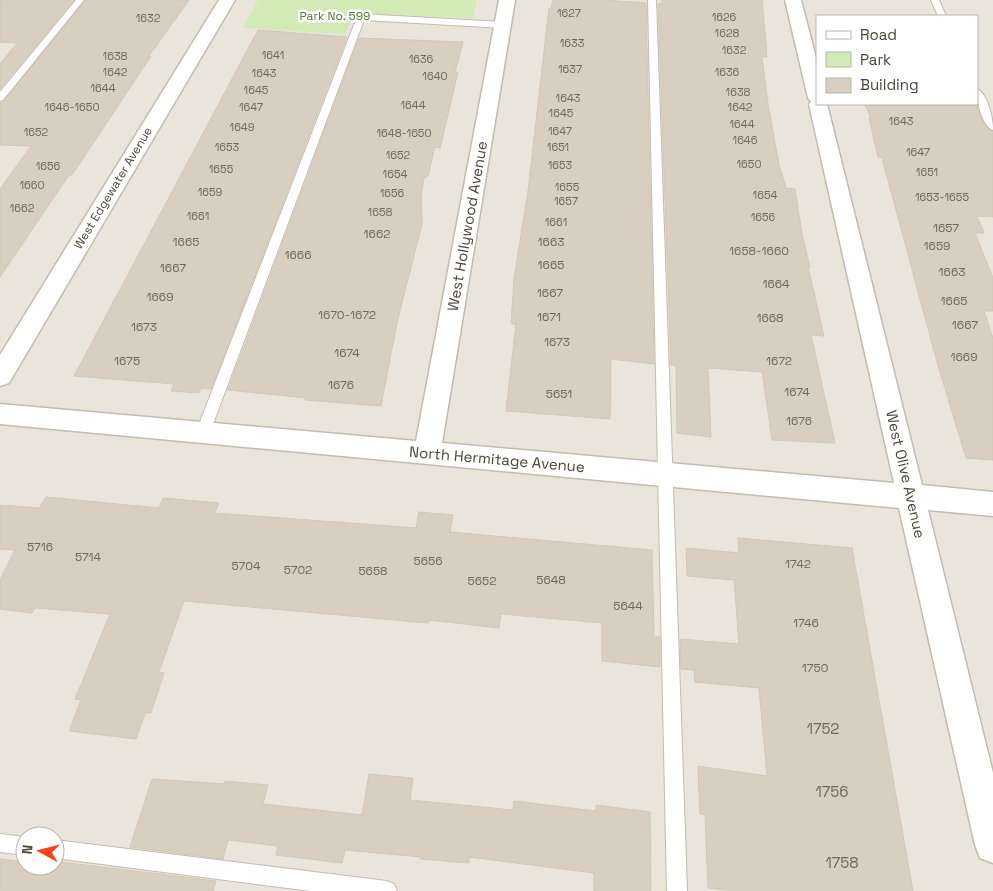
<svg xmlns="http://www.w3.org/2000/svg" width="993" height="891" font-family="'Space Grotesk',sans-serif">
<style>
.residential{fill:#eae5da;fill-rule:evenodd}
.green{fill:#d2eab5}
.building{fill:#d8cfc1;stroke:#d3c7b4}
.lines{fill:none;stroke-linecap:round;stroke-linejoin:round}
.lane-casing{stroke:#c2bbae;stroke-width:2}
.street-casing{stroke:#c2bbae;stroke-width:3}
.lane{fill:#fff;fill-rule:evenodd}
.street{fill:#fff;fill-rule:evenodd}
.labels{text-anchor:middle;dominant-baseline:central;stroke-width:5;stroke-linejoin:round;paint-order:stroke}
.far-number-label{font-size:11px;fill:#6e675b}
.far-park-label{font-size:12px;fill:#4a7f2a;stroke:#fff}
.far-street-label{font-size:12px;fill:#4b4439;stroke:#fff}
.number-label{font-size:12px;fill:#6e675b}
.street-label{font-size:15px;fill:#4b4439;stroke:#fff}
.near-number-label{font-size:15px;fill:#6e675b}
</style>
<rect width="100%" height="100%" fill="#f6f3ec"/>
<path class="residential" d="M0,0H993V891H0ZM817,16H977V104H817ZM25,836H55V866H25Z"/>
<polygon class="green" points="258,0 477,0 473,18 355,13 345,34 243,28"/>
<g class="building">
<polygon points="0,0 74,0 0,89 0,64 17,43 0,42"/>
<polygon points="86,0 189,0 149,56 151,56 72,175 69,175 0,277 0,189 31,146 0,145 0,103 4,101"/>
<polygon points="553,0 605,0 646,3 654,364 611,359 610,419 506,411 516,324 511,324 514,279 528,191 549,8 551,9"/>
<polygon points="662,0 762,0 767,57 762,57 768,104 779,165 786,188 795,189 802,234 810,267 808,267 824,336 811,335 835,443 772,440 762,372 708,368 711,437 677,433 676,366 671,365 658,4 662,4"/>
<polygon points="258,30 347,37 211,389 201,388 199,393 171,391 174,384 74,376"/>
<polygon points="359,38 463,42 455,72 458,72 440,148 435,147 428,176 424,178 421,196 422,224 397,323 381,406 305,400 306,398 228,390"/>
<polygon points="865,104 976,104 984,124 993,132 993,217 977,216 984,233 975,233 993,278 993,311 984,311 993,338 993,460 966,458 937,362 882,158 878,157 869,117 871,118"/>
<polygon points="46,497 159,508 163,498 219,503 215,513 416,528 419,512 453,515 450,532 652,550 654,637 660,637 660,667 602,661 602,623 501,614 499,628 429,620 428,623 184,601 159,672 164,673 151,713 145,713 136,739 69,731 81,700 75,699 110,614 35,608 32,613 0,609 0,580 15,550 0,549 0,505 39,508"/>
<polygon points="738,538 852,548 913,891 735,891 708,888 705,815 700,814 698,766 767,776 759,688 695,682 694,670 681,669 680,639 739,644 734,580 687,576 686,548 739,553"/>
<polygon points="369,774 413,778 410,800 513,810 514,801 596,811 596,805 650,812 651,891 594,891 594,873 469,857 469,863 420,859 421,857 345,850 342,863 276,855 278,846 228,840 223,859 130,847 152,779 225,784 225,781 268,785 263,804 362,815"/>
<polygon points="0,859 25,862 25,866 59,866 61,862 216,881 213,891 0,891"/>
</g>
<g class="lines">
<defs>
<g id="lane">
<polygon points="76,0 84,0 3,100 0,101 0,92"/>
<polygon points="648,0 656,0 687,891 667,891"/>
<polygon points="931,0 939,0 946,16 938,16"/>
<polygon points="361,14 503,22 507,25 503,28 364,20 210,432 208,436 203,438 198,436 196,432 357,17"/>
<path d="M977,89C988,94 993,119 993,130C982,126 976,100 977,89Z"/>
<polygon points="0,834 25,837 25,855 0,852"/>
<polygon points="55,840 387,881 394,884 397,891 311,891 55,858"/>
</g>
<g id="street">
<polygon points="219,0 235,0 9,383 0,386 0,355"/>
<polygon points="499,0 515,0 442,443 894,483 809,104 811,102 808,98 785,0 801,0 817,62 817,104 827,104 922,485 993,492 993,516 928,510 993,773 993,863 980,858 975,845 899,508 0,424 0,404 416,441"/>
</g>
</defs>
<use href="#lane" class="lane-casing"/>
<use href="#street" class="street-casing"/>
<use href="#lane" class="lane"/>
<use href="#street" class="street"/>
</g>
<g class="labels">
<g class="far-number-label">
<text x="569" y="13">1627</text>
<text x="724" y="17">1626</text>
<text x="148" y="18">1632</text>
<text x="727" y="33">1628</text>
<text x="572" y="43">1633</text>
<text x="734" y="50">1632</text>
<text x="273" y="55">1641</text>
<text x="115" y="56">1638</text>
<text x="421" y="59">1636</text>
<text x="570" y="69">1637</text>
<text x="115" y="72">1642</text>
<text x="727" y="72">1636</text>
<text x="264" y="73">1643</text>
<text x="435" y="76">1640</text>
<text x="103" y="88">1644</text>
<text x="256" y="90">1645</text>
<text x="738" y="92">1638</text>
<text x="568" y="98">1643</text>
<text x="413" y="105">1644</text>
<text x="72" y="107">1646-1650</text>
<text x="251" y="107">1647</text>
<text x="740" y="107">1642</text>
<text x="561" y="113">1645</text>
<text x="901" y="121">1643</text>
<text x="742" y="124">1644</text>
<text x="242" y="127">1649</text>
<text x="560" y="131">1647</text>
<text x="36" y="132">1652</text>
<text x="404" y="133">1648-1650</text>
<text x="745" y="140">1646</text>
<text x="227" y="147">1653</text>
<text x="558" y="147">1651</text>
<text x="918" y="152">1647</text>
<text x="398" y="155">1652</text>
<text x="749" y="164">1650</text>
<text x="560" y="165">1653</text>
<text x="48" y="166">1656</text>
<text x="221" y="169">1655</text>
<text x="927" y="172">1651</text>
<text x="395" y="174">1654</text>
<text x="32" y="185">1660</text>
<text x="567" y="187">1655</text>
<text x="210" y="192">1659</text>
<text x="392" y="193">1656</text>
<text x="765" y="195">1654</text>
<text x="942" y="197">1653-1655</text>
<text x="566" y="201">1657</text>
<text x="22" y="208">1662</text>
<text x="380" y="212">1658</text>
<text x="198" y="216">1661</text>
<text x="763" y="217">1656</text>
<text x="556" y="222">1661</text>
</g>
<g class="far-park-label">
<text x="335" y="16">Park No. 599</text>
</g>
<g class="far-street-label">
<text transform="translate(113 188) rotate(-59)">West Edgewater Avenue</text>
</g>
<g class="number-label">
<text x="946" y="228">1657</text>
<text x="377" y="234">1662</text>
<text x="186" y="242">1665</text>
<text x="551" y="242">1663</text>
<text x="937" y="246">1659</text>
<text x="759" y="251">1658-1660</text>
<text x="298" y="255">1666</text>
<text x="551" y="265">1665</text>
<text x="173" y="268">1667</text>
<text x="952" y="272">1663</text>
<text x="776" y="284">1664</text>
<text x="550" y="293">1667</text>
<text x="160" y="297">1669</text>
<text x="954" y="301">1665</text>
<text x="347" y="315">1670-1672</text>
<text x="549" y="317">1671</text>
<text x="770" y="318">1668</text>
<text x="965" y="325">1667</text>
<text x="144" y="327">1673</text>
<text x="557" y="342">1673</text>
<text x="347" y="353">1674</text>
<text x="964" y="357">1669</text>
<text x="127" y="361">1675</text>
<text x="779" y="361">1672</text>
<text x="341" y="385">1676</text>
<text x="797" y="392">1674</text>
<text x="559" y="394">5651</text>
<text x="799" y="421">1676</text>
<text x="40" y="547">5716</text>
<text x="88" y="557">5714</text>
<text x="428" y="561">5656</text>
<text x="798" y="564">1742</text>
<text x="246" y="566">5704</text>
<text x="298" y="570">5702</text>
<text x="373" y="571">5658</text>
<text x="551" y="580">5648</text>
<text x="482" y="581">5652</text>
<text x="628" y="606">5644</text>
<text x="806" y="623">1746</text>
<text x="815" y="668">1750</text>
</g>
<g class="street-label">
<text transform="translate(467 226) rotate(-80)">West Hollywood Avenue</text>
<text transform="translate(497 459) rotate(5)">North Hermitage Avenue</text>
<text transform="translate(906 474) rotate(77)">West Olive Avenue</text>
</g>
<g class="near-number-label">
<text x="823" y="728">1752</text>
<text x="832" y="791">1756</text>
<text x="842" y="862">1758</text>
</g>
</g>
<rect x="816" y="15" width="162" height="90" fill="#ffffff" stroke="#b7b4b0"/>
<rect x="826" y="31" width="25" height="8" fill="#ffffff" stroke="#b7b4b0"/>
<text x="860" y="40" font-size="15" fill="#4b4439">Road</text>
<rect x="826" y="52" width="25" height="15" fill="#d2eab5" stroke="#b7b4b0"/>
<text x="860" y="65" font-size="15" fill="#4b4439">Park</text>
<rect x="826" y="78" width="25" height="15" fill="#d8cfc1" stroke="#b7b4b0"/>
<text x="860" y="90" font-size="15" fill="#4b4439">Building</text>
<g transform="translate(40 851) rotate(277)"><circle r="24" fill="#ffffff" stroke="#b7b4b0"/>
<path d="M0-4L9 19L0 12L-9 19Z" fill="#fc3f1d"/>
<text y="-8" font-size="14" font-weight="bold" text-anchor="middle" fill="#4b4439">N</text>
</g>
</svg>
